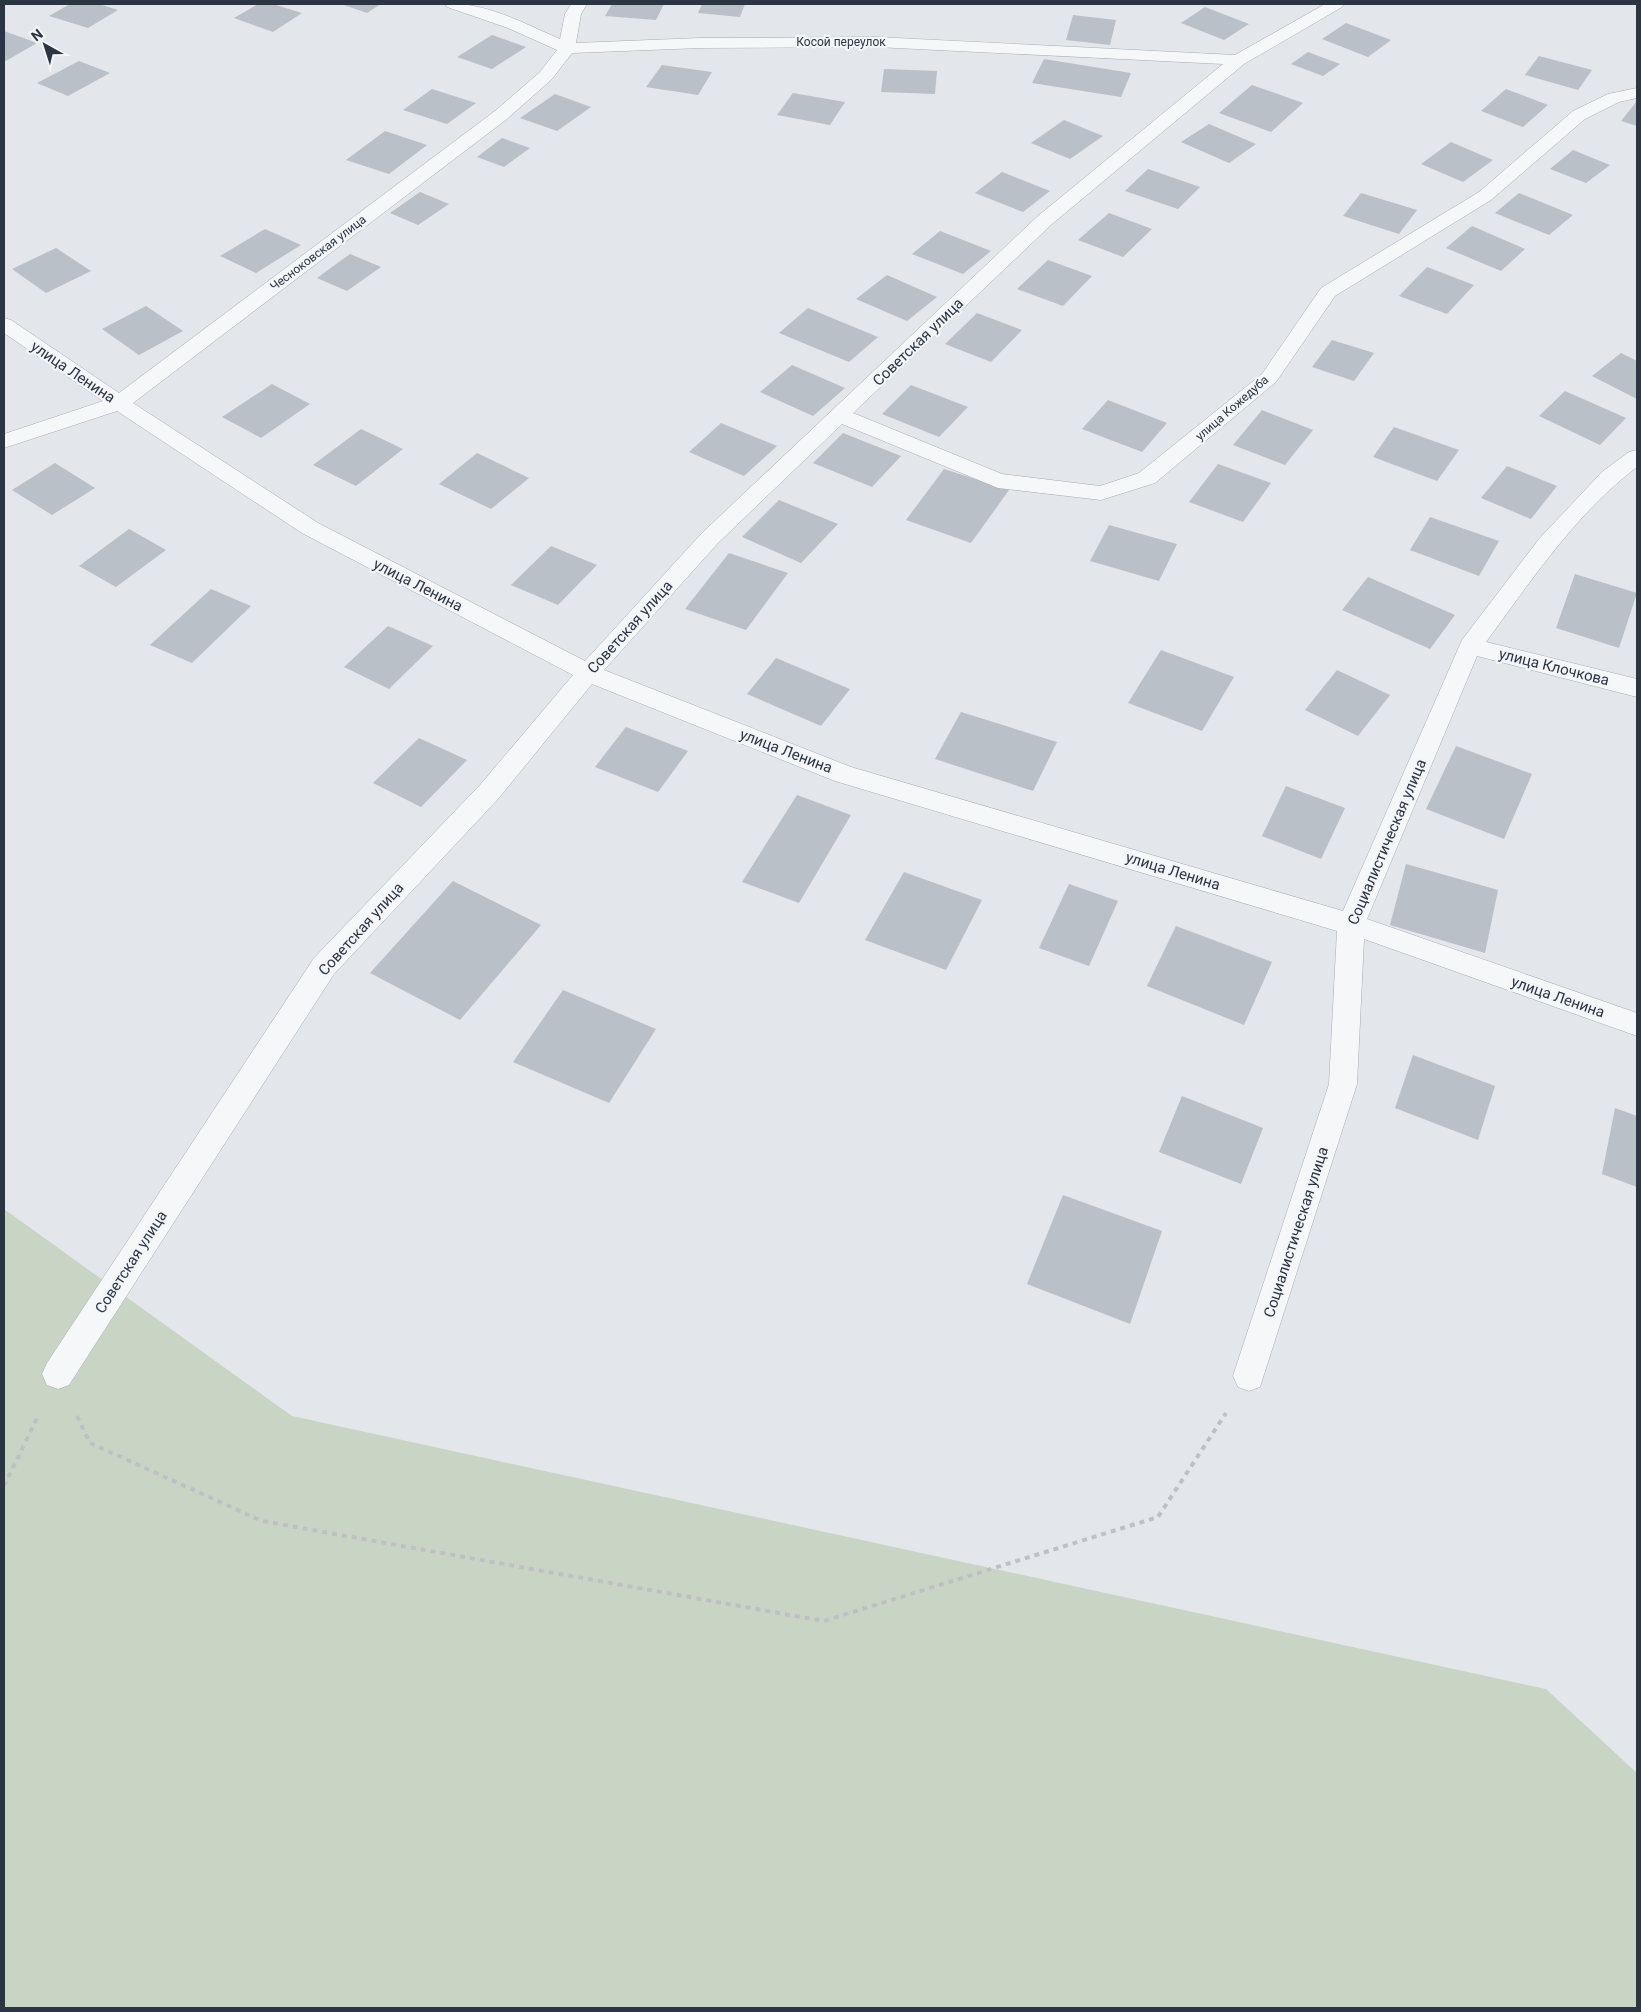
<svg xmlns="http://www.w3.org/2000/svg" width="1641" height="2012" font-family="Roboto,sans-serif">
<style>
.green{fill:#c9d5c4}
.building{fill:#bac0c8}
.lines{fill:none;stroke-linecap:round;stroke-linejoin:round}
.minor-casing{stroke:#a8adb5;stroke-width:1}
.path{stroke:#bdc1c6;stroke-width:4;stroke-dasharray:5 5;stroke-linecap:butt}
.minor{fill:#f6f7f9;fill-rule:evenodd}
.labels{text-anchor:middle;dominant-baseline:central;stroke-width:4.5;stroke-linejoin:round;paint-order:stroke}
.far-street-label{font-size:12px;fill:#2b3543;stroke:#f3f5f8}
.street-label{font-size:15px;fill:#2b3543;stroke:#f3f5f8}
</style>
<rect width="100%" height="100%" fill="#e3e6eb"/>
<polygon class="green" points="4,1209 292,1416 1546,1689 1637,1773 1637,2008 4,2008"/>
<g class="building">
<polygon points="70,4 99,4 118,10 88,28 49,16"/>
<polygon points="258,4 273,4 302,13 273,32 234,18"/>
<polygon points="341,4 381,4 367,13"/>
<polygon points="612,4 664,4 656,20 605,16"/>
<polygon points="702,4 745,4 740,17 698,13"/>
<polygon points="1205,7 1249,24 1224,40 1181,23"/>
<polygon points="1073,15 1116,20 1110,45 1066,40"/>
<polygon points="1346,23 1391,40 1368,57 1322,39"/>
<polygon points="4,31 37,43 4,62"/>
<polygon points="492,35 526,47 492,69 457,57"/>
<polygon points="1308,52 1340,64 1323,76 1291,64"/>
<polygon points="1539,56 1592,70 1578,90 1525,75"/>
<polygon points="1044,59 1131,73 1121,97 1032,83"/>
<polygon points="79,61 110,73 68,96 37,83"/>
<polygon points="662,65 712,72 698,95 646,87"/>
<polygon points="884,69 937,71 935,94 881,92"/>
<polygon points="1252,85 1303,103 1271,132 1219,113"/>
<polygon points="432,89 476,103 447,124 403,110"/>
<polygon points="1506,89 1548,105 1523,127 1481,111"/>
<polygon points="793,93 845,102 830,125 777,115"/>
<polygon points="555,94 591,107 557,131 520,118"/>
<polygon points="1637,101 1637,126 1621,121"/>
<polygon points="1064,120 1103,136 1070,159 1031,143"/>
<polygon points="1209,124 1256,144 1229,163 1181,142"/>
<polygon points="385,131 427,145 389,174 346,160"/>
<polygon points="502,138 530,148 504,167 477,157"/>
<polygon points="1451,142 1493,160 1463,182 1421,164"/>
<polygon points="1573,150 1610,165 1586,183 1550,169"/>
<polygon points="1148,169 1200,187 1178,209 1125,191"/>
<polygon points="1002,172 1050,191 1023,212 975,193"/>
<polygon points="420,192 449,204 418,225 390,213"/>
<polygon points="1361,193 1417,210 1399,234 1343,216"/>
<polygon points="1519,193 1573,215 1549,235 1495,213"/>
<polygon points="1109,213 1152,229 1123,257 1078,240"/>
<polygon points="1472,226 1525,249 1501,271 1446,248"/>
<polygon points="265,229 301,245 256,273 220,256"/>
<polygon points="940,231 991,251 963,274 912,254"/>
<polygon points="56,248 91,271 46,293 12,269"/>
<polygon points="350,254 381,267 347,291 317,278"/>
<polygon points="1048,260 1092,276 1063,306 1017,289"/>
<polygon points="1427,267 1474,285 1447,314 1399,296"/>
<polygon points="887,275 937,297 907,321 856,299"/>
<polygon points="146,306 183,331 139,355 102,329"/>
<polygon points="808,308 878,337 849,362 779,333"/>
<polygon points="977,313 1022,330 991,362 945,344"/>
<polygon points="1332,340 1374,353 1354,381 1312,367"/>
<polygon points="1621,353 1637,361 1637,399 1592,376"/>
<polygon points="792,365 845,388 813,416 760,392"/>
<polygon points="272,384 310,404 261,438 222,417"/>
<polygon points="911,385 968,407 939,437 882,414"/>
<polygon points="1565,391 1626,418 1600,445 1539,416"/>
<polygon points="1108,400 1167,423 1142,452 1082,429"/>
<polygon points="1262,410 1313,430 1285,465 1233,445"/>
<polygon points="721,423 777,446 744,476 689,452"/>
<polygon points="1394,427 1459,450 1437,481 1373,457"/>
<polygon points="361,429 403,449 356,486 313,465"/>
<polygon points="843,433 901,456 872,487 813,463"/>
<polygon points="477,453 529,478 491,509 439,484"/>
<polygon points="55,463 95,488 52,515 12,490"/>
<polygon points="1218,464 1271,483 1243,522 1189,502"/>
<polygon points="1507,466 1557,486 1531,519 1481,498"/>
<polygon points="944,469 1009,490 971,543 906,520"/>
<polygon points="779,500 838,524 801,563 742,537"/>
<polygon points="1430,517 1499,541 1479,576 1410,550"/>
<polygon points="1109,525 1177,544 1159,581 1090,561"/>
<polygon points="129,529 166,550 116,587 79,566"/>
<polygon points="551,546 597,565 558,605 511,585"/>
<polygon points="729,553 788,573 746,630 685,609"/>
<polygon points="1575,574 1637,593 1619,648 1556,628"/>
<polygon points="1368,577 1455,615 1430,649 1342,610"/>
<polygon points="211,589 251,606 192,663 150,645"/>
<polygon points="388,626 433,646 389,689 344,667"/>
<polygon points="1161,650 1234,677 1202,731 1128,703"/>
<polygon points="776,658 850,689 821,726 747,694"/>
<polygon points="1337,670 1390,695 1358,736 1305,710"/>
<polygon points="961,712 1057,742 1033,791 935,759"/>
<polygon points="626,727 688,751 658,792 595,767"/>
<polygon points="419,738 467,760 421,807 373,783"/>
<polygon points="1456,746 1532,774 1504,839 1426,809"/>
<polygon points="1286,786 1345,808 1321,859 1262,836"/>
<polygon points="797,795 851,815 799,903 742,882"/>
<polygon points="1406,864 1498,890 1485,953 1390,925"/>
<polygon points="904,872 982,900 946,970 865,940"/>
<polygon points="453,881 541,925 460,1020 370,973"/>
<polygon points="1069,884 1118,901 1089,966 1039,948"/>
<polygon points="1176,926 1272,962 1244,1025 1147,986"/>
<polygon points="563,990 656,1029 609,1103 513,1062"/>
<polygon points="1413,1055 1495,1086 1478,1140 1395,1108"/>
<polygon points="1182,1096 1263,1128 1241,1184 1159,1152"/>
<polygon points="1615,1108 1637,1116 1637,1187 1602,1174"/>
<polygon points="1063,1195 1162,1231 1130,1324 1027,1284"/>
</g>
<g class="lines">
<defs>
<path id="minor" d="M445,4C484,1 525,24 560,39L565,14L571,4H587L581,14L576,43L700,38L876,37L1235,55L1325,4H1344L1342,7L1244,64L1052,224L853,413L1002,474L1100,486L1139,473L1262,374L1321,288L1479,192L1573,111L1608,94L1637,88V98L1619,102L1585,119L1491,200L1335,296L1276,382L1155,483L1101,500L998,488L842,424L718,543L604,670L851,767L1343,911L1462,640L1539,539L1602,472L1629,452L1637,450V467C1576,513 1531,581 1486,642L1637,679V697L1477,656L1367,919L1637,1013V1036L1364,939L1357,1084L1260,1387L1249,1391L1238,1387L1233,1376L1329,1084L1337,931L835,781L592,684L498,799L334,974L69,1385L58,1389L47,1385L42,1374L47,1363L314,958L480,785L573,675L302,533L117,411L4,448V434L103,401L4,333V318L11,320L119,393L495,111L540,72L557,50L508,28L447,7ZM876,47L1223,64L1038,216L702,533L585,661L318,523L133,403L507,119L552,79L572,53L700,48Z"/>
</defs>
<use href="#minor" class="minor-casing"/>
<g class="path">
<polyline points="77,1416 90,1443 262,1521 824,1621 1158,1517 1226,1413"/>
<polyline points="4,1486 39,1414"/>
</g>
<use href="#minor" class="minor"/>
</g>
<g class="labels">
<g class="far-street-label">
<text x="841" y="42">Косой переулок</text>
<text transform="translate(318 253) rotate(-37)">Чесноковская улица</text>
<text transform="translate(1232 408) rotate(-41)">улица Кожедуба</text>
</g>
<g class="street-label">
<text transform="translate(918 342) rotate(-44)">Советская улица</text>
<text transform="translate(73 372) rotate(34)">улица Ленина</text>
<text transform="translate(418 585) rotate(27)">улица Ленина</text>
<text transform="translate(630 627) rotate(-48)">Советская улица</text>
<text transform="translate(1554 667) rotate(14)">улица Клочкова</text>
<text transform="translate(786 751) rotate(21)">улица Ленина</text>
<text transform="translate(1387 842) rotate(-67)">Социалистическая улица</text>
<text transform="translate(1173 871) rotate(17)">улица Ленина</text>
<text transform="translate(361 929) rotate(-48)">Советская улица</text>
<text transform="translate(1558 997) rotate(19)">улица Ленина</text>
<text transform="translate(1296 1232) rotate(-72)">Социалистическая улица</text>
<text transform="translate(131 1262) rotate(-57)">Советская улица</text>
</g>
</g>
<rect width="1641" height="2012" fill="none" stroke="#2b3543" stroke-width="10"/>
<g transform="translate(45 45) rotate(321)" stroke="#f3f5f8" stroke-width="4" paint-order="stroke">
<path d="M0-4L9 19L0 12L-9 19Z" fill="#2b3543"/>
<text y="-8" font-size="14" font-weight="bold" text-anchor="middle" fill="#2b3543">N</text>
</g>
</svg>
